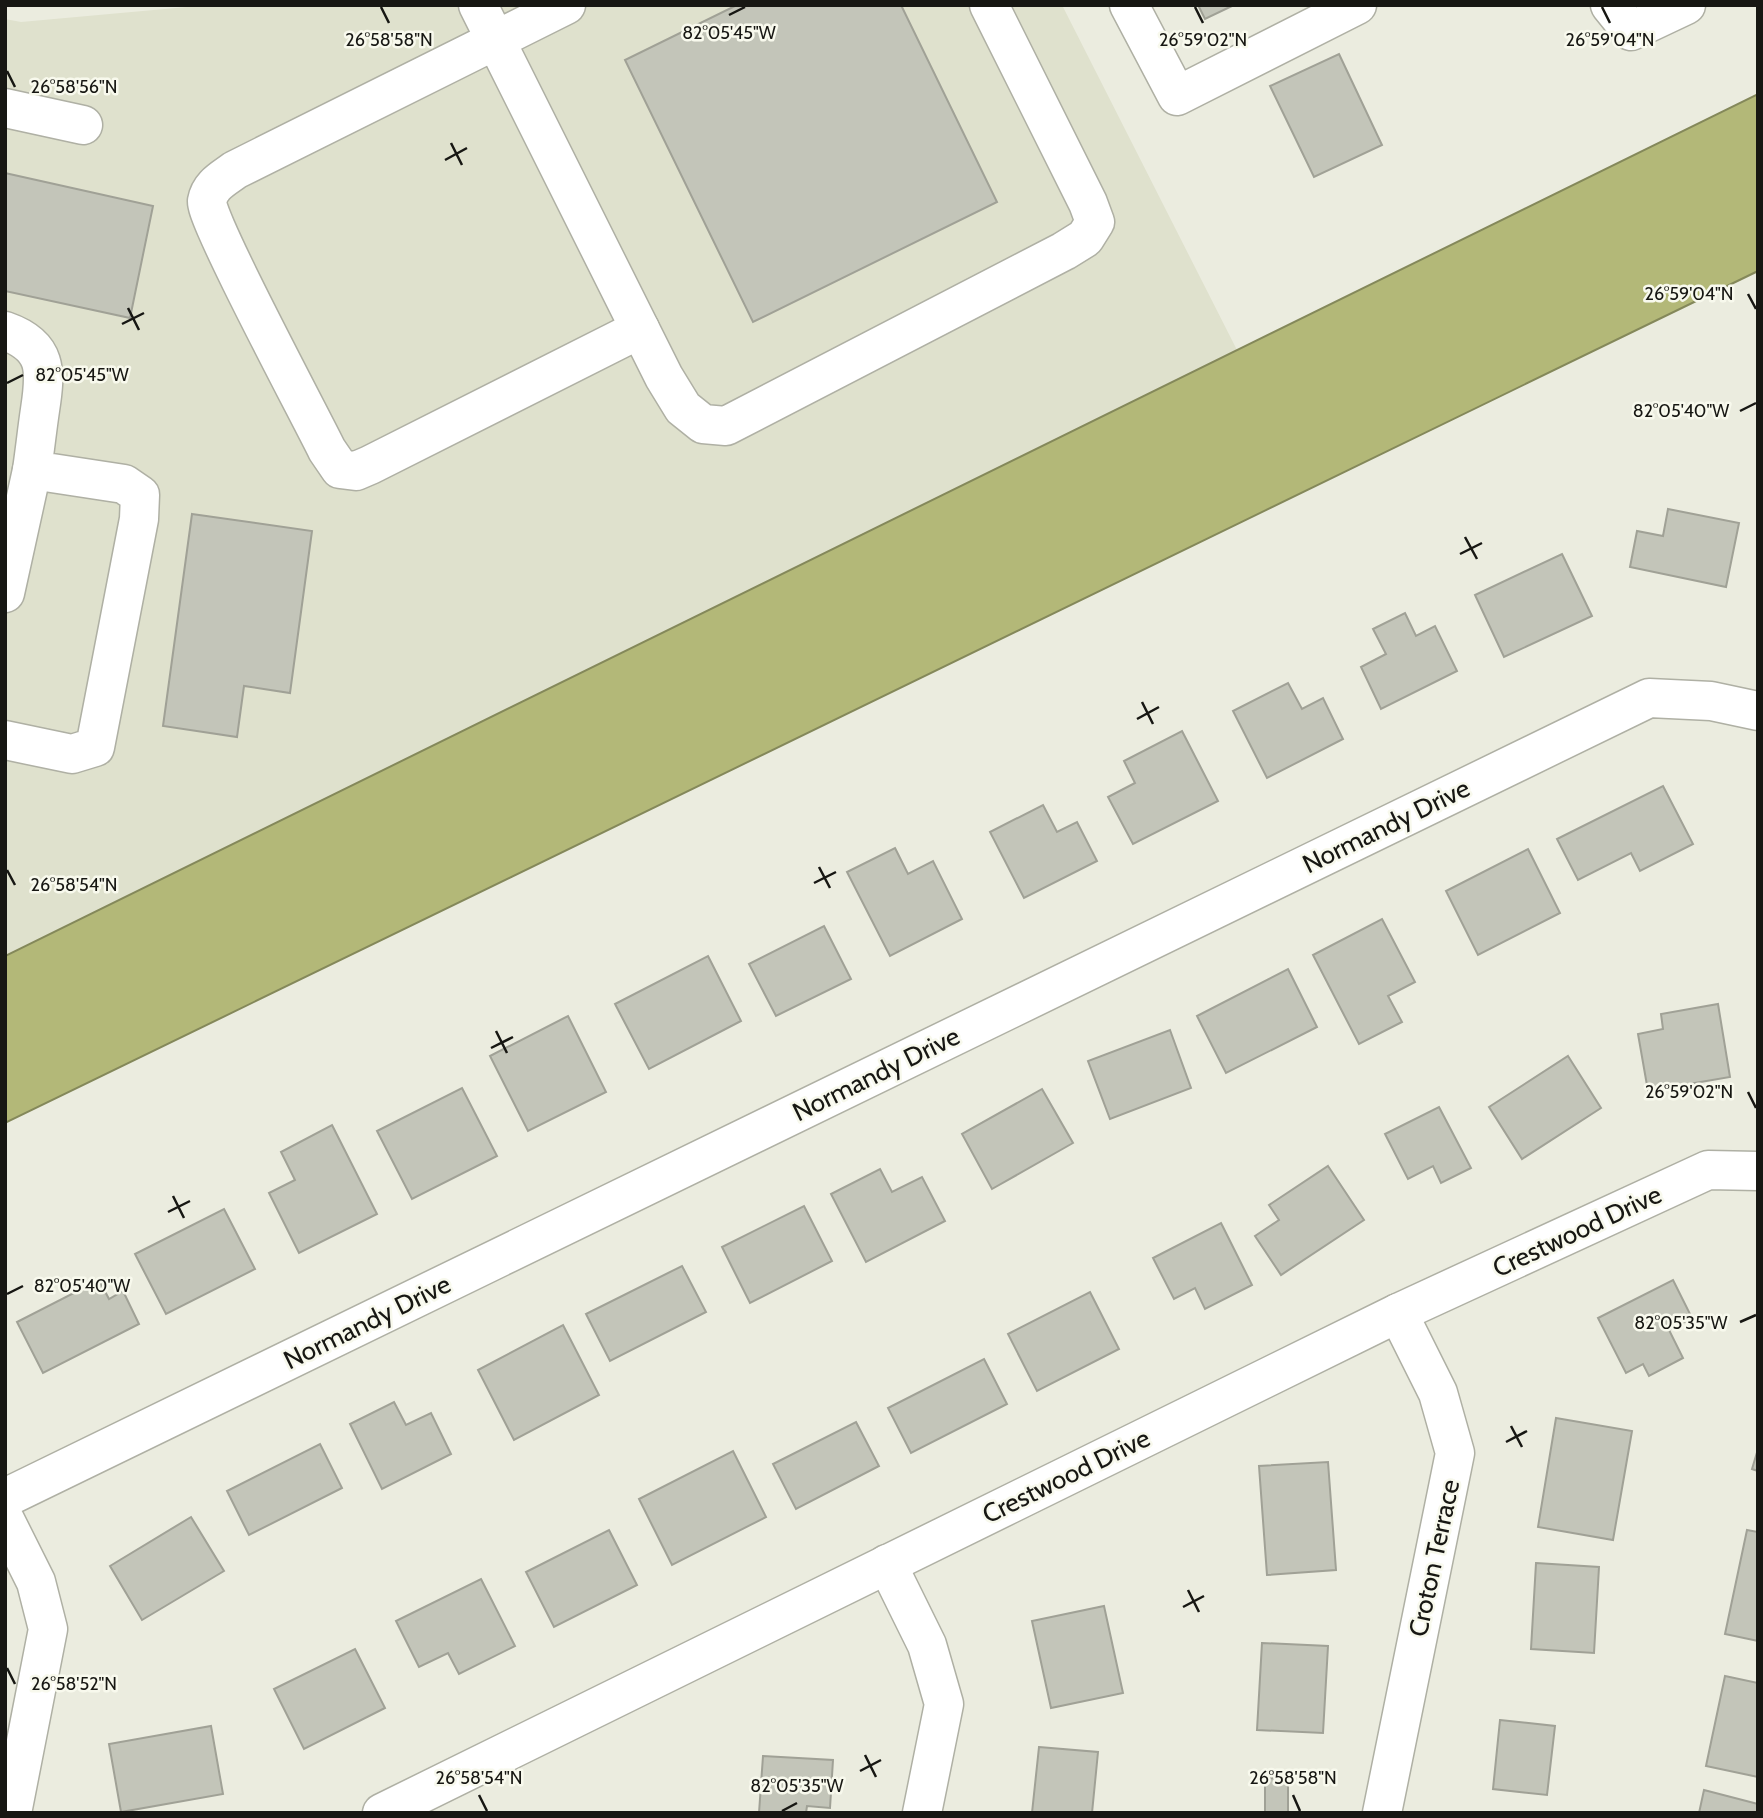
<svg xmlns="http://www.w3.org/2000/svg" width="1763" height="1818" font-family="Cabin,sans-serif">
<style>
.built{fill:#dfe1cd}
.water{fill:#b3b878;stroke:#84885a;stroke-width:2}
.building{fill:#c3c5b9;stroke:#a0a196;stroke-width:2}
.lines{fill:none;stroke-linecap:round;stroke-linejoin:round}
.minor-casing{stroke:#afb0a4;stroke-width:41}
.minor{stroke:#fff;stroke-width:38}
.ticks{fill:none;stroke:#171713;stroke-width:2.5}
.labels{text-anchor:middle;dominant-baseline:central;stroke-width:5;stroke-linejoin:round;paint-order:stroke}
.street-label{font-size:26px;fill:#171713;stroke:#f8f9ed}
.ticks-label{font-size:18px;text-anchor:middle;fill:#171713;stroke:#f8f9ed;stroke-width:5;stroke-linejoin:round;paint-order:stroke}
</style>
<rect width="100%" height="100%" fill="#ebecdf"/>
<polygon class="built" points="209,5 1062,5 1237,350 5,956 5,19 21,22"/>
<polygon class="water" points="1758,94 1758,271 5,1123 5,956"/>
<g class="building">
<polygon points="737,5 901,5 997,202 753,322 625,60"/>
<polygon points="1198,5 1234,5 1205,19"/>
<polygon points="1339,54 1382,145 1314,177 1270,86"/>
<polygon points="5,173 153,206 130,318 5,291"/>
<polygon points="1668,509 1739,523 1726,587 1630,567 1637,531 1663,536"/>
<polygon points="192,514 312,531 290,693 244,686 237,737 163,726"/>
<polygon points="1562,554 1592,616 1504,657 1475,595"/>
<polygon points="1405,613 1416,636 1435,626 1457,671 1381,709 1361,667 1386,654 1373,629"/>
<polygon points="1288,683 1302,709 1323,698 1343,739 1267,778 1233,711"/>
<polygon points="1182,731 1218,801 1133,844 1108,797 1135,783 1124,761"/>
<polygon points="1663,786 1693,844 1640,871 1631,853 1578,880 1557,839"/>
<polygon points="1043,805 1057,832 1077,822 1097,861 1024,898 990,832"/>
<polygon points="895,848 908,874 933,861 962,919 890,956 847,872"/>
<polygon points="1528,849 1560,913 1478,955 1446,891"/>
<polygon points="1382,919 1415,982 1388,996 1402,1022 1359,1044 1313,955"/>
<polygon points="824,926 851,979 776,1016 749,964"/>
<polygon points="708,956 741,1021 649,1069 615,1004"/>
<polygon points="1288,969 1317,1027 1226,1073 1197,1016"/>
<polygon points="1718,1004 1730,1077 1648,1091 1638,1034 1663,1029 1661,1014"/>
<polygon points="568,1016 606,1092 528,1131 490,1056"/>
<polygon points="1170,1030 1191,1088 1110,1119 1088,1061"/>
<polygon points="1568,1056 1601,1108 1522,1159 1489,1107"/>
<polygon points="462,1088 497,1156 412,1199 377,1131"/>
<polygon points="1042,1089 1073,1143 992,1189 962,1134"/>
<polygon points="1439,1107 1471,1168 1441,1183 1433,1166 1408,1179 1385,1134"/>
<polygon points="332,1125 377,1214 299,1253 269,1193 295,1180 281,1152"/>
<polygon points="1328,1166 1364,1220 1281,1275 1255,1236 1279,1220 1269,1205"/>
<polygon points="880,1169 892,1192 922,1177 945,1221 866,1262 831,1194"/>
<polygon points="804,1206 832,1261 750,1303 722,1247"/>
<polygon points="224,1209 255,1269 166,1314 135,1254"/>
<polygon points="1221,1223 1252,1285 1205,1309 1195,1288 1174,1299 1153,1258"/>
<polygon points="682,1266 706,1312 610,1361 586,1314"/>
<polygon points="99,1280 109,1299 123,1291 139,1324 43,1373 17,1322"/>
<polygon points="1673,1280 1692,1318 1669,1330 1683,1358 1649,1376 1643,1364 1626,1373 1598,1318"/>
<polygon points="1090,1292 1119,1349 1037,1391 1008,1334"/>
<polygon points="563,1325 599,1395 514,1440 478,1370"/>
<polygon points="984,1359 1007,1404 911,1453 888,1408"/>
<polygon points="394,1402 406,1425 431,1413 451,1454 382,1489 350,1424"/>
<polygon points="1556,1418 1632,1431 1613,1540 1538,1527"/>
<polygon points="856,1422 879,1466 796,1509 773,1464"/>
<polygon points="320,1444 342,1488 249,1535 227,1491"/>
<polygon points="1758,1449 1758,1471 1752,1469"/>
<polygon points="733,1451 766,1517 672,1565 639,1499"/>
<polygon points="1328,1462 1336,1570 1267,1575 1259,1466"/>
<polygon points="191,1517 224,1571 142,1620 110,1566"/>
<polygon points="609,1530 637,1585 554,1627 526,1572"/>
<polygon points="1747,1530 1758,1532 1758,1641 1725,1634"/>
<polygon points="1536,1563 1599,1567 1594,1653 1531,1649"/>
<polygon points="481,1579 515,1646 459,1674 448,1653 419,1667 396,1621"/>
<polygon points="1104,1606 1123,1693 1051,1708 1032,1621"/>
<polygon points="1262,1643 1328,1646 1323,1733 1257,1730"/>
<polygon points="355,1649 385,1708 304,1749 274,1689"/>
<polygon points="1725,1676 1758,1683 1758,1777 1706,1766"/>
<polygon points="1500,1720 1555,1726 1547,1795 1493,1789"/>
<polygon points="211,1726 223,1794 121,1812 109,1744"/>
<polygon points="1039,1747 1098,1752 1092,1813 1032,1813"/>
<polygon points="763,1756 833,1760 830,1808 807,1806 806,1813 759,1813"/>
<polygon points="1265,1778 1288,1779 1288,1813 1265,1813"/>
<polygon points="1704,1790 1758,1804 1757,1813 1699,1813"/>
</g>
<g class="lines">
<defs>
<g id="minor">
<polyline points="478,5 664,377 683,408 703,424 726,426 1064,251 1085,238 1095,222 1088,203 989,5"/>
<path d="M566,5L235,170C223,179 210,185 207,201C204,217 312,419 327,450L340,469L356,471L370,465L640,329"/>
<polyline points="1129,5 1177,96 1357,5"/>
<polyline points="1610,5 1631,31 1686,5"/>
<polyline points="5,108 83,125"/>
<path d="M5,331C48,346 46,371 40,410C37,430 35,450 32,470L124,484L140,495L139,519L95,747L72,754L5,740"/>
<polyline points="5,593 32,470"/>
<polyline points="5,1498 1649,698 1711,701 1758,711"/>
<polyline points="5,1520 36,1582 48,1629 12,1813"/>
<polyline points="887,1564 927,1645 944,1704 922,1813"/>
<polyline points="382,1813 1398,1313 1708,1170 1758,1171"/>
<polyline points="1382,1813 1455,1453 1438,1393 1398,1313"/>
</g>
</defs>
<use href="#minor" class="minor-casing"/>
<use href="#minor" class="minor"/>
</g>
<path class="ticks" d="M381,7L389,23M1195,7L1203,23M1602,7L1610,23M729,15L745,7M7,71L15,87M451,143L462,165M445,160L467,148M1748,294L1756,309M128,308L139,330M122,324L144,313M7,383L23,375M1740,411L1756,403M1465,537L1477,559M1460,554L1482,543M1142,702L1153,724M1137,719L1159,707M819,867L830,888M7,870L15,885M814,883L836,872M496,1031L507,1053M491,1048L513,1037M1748,1092L1756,1108M173,1196L184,1218M168,1212L190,1201M7,1294L23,1286M1740,1322L1756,1315M1511,1426L1522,1447M1506,1442L1527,1431M1188,1590L1199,1612M1183,1607L1204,1596M7,1668L15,1684M865,1755L876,1777M860,1771L881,1760M479,1795L487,1811M1293,1795L1300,1811M782,1811L797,1803"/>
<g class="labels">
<g class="street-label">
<text transform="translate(1386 826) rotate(-26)">Normandy Drive</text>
<text transform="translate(876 1074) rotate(-26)">Normandy Drive</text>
<text transform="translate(1577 1231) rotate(-25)">Crestwood Drive</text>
<text transform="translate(367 1322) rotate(-26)">Normandy Drive</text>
<text transform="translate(1066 1476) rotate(-26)">Crestwood Drive</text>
<text transform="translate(1434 1558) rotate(-78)">Croton Terrace</text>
</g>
</g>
<g class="ticks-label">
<text x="729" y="39">82°05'45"W</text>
<text x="389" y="46">26°58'58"N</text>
<text x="1203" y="46">26°59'02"N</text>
<text x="1610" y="46">26°59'04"N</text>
<text x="74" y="93">26°58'56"N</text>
<text x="1689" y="300">26°59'04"N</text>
<text x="82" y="381">82°05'45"W</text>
<text x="1681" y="417">82°05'40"W</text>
<text x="74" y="891">26°58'54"N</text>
<text x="1689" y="1098">26°59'02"N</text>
<text x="82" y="1292">82°05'40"W</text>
<text x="1681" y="1329">82°05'35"W</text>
<text x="74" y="1690">26°58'52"N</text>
<text x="479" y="1784">26°58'54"N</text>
<text x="1293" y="1784">26°58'58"N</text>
<text x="797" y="1792">82°05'35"W</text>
</g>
<rect width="1763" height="1818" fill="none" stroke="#171713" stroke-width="14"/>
</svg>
